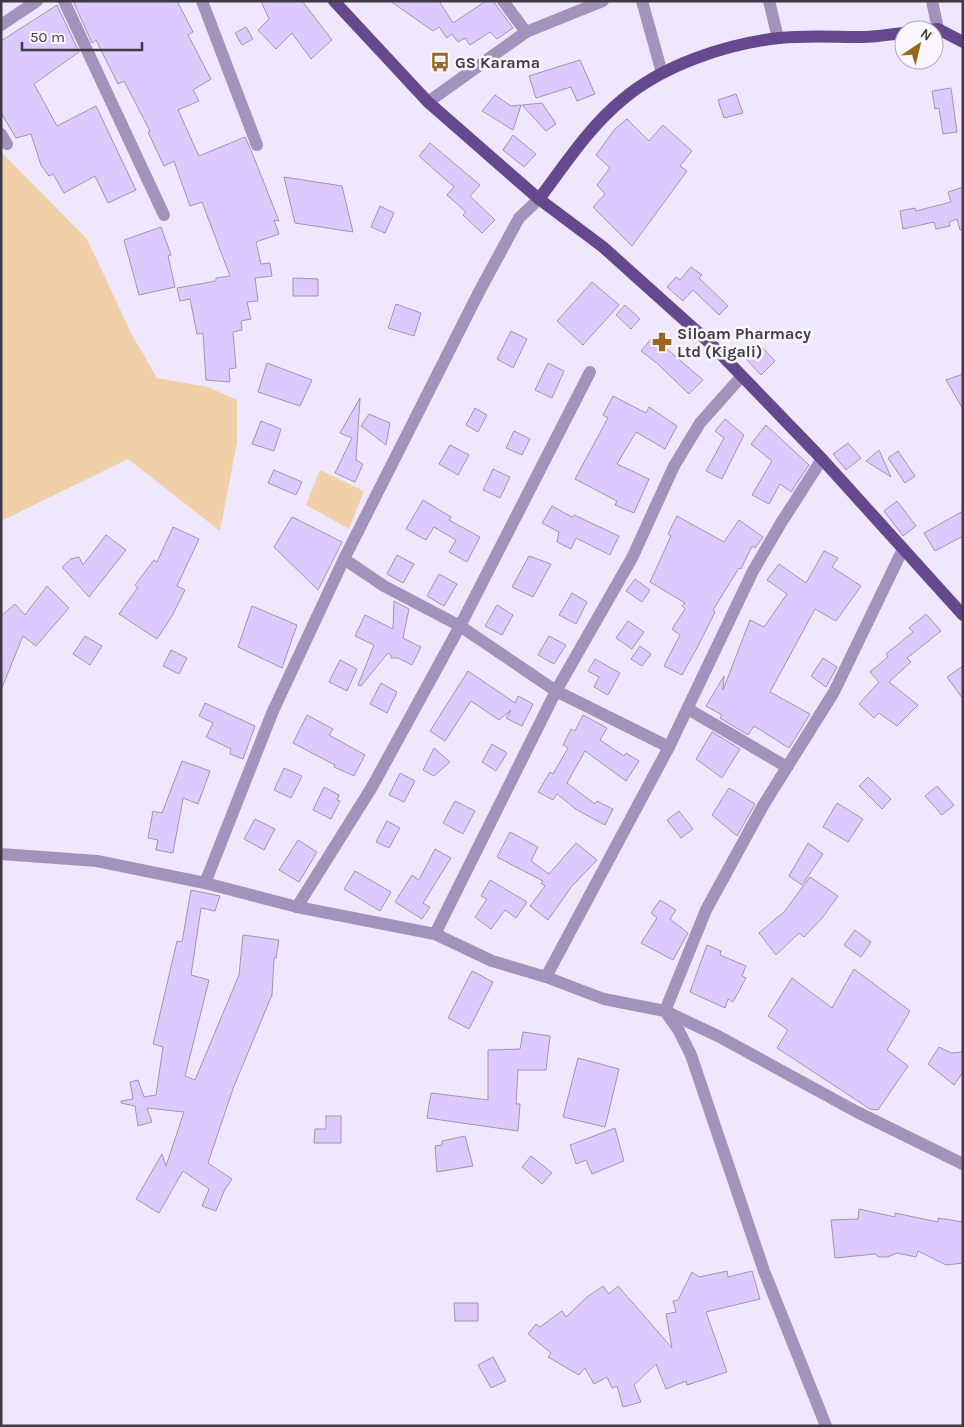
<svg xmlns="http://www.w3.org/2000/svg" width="964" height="1427" font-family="Karla,sans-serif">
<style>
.green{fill:#f1cfa9}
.building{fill:#dcc9fd;stroke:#9f96b0}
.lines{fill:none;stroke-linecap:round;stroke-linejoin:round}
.minor{stroke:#a193bb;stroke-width:12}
.major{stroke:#65488e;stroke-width:12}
.labels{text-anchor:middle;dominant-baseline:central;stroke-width:5;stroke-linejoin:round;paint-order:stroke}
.poi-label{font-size:16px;font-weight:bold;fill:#3f3b46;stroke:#f9f7fd;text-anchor:start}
</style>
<rect width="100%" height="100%" fill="#eee7fd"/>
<g class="green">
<polygon points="1,152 87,239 132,335 157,378 208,387 237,400 237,442 220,531 128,459 1,521"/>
<polygon points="320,470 364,491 349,529 306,505"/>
</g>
<g class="building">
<polygon points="73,1 177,1 193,32 188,35 211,79 193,90 199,101 178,110 199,156 245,137 251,150 279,221 274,220 279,234 256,242 261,264 270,263 272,276 255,278 258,301 247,302 251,319 241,321 242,330 233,332 236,368 229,369 230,382 206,380 203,333 197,334 190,299 180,301 177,288 216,281 216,278 230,276 202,202 190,206 174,161 164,166 148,132 150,131 124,81 118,84 96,40 92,43"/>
<polygon points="261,1 302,1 332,40 311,59 292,33 276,49 258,30 269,19"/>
<polygon points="390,1 439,1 453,23 486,1 493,1 513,28 497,39 490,32 470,45 465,38 458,42 452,34 447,38 439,27 433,31"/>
<polygon points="57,5 79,52 34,84 57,126 96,106 136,190 108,203 95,176 64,193 53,174 49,176 41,165 31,134 16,138 1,113 1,41"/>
<polygon points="246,27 253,39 242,45 235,33"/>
<polygon points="580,60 595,94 577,101 571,87 536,98 529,76"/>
<polygon points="951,88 957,132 943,134 939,108 935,109 932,91"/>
<polygon points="736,94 743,113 724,118 718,100"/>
<polygon points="495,95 511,106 521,105 513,130 482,111"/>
<polygon points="542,103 556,124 546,131 522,105"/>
<polygon points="627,119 649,141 663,125 692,151 680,166 687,171 632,246 593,207 605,194 597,185 610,168 596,155 615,129"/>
<polygon points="513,135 536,154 524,167 503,150"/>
<polygon points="430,143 480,185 470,196 495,220 482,233 463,215 466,212 447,195 454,187 419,156"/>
<polygon points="284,177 342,186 353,232 295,223"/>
<polygon points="963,187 963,230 960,230 957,219 949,222 950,226 936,229 934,222 903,229 900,211 915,208 916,211 951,202 948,192"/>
<polygon points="380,206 394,213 385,233 371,227"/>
<polygon points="161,227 171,255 168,256 175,287 139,295 124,240"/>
<polygon points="691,267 702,275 699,278 728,306 719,315 693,290 683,301 667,287 676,277 680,280"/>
<polygon points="293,278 318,279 318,296 293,296"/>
<polygon points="592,282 619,305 583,345 557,321"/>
<polygon points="396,304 421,313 414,336 388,328"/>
<polygon points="625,305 640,319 631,329 616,315"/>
<polygon points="511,331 527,339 513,368 497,359"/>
<polygon points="653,337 703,380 689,394 659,365 641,351"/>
<polygon points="760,345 775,361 761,375 745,358"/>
<polygon points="267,363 312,380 300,406 258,392"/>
<polygon points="548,363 564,371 552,398 535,390"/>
<polygon points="963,374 963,409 946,380"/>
<polygon points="613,396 646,413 649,407 677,426 665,449 636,432 617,464 649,479 634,513 615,505 617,501 575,479 608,418 603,415"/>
<polygon points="360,398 356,460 363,464 355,482 335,473 352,438 340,433"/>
<polygon points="475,408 487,415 478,432 466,425"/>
<polygon points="369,414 390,423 386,445 361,426"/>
<polygon points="725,419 744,435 722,479 706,471 724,438 715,431"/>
<polygon points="261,421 281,429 274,451 252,444"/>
<polygon points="766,425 809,465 791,492 780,484 769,504 752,495 772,461 751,444"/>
<polygon points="514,431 530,439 522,455 506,448"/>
<polygon points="848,443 861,458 846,470 833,454"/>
<polygon points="450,445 469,455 458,475 439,464"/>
<polygon points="879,450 891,477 866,461"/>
<polygon points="898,451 915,476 905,483 888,458"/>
<polygon points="493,469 510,477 500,498 483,490"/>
<polygon points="274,470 302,482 296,495 268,483"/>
<polygon points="423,500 451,517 449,520 480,537 467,562 449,552 456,540 434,527 426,540 406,529"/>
<polygon points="897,501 916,526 903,536 884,511"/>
<polygon points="552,506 572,517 574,515 619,536 610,555 576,538 571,549 557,542 559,532 542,523"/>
<polygon points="963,511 963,536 935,551 924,533"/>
<polygon points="677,516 724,542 739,520 763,537 755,548 752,546 741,569 739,568 713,610 715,612 698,646 682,675 664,666 680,635 672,629 685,609 682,606 685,603 650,582 671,536 668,534"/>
<polygon points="292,517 342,542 318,590 274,547"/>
<polygon points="173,527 199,539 177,586 185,590 172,616 157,639 119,614 138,587 135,585 154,560 157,562"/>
<polygon points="106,535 126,550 89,597 62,567 71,559 79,557 83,565"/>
<polygon points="824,551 838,558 832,567 861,586 836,621 815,609 770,692 810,714 789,748 754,726 748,735 720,718 722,715 706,706 724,676 723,690 750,620 764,627 787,594 767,580 779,564 806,583"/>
<polygon points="397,555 414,564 403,583 387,574"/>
<polygon points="529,556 551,564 533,597 512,587"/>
<polygon points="439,574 457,584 444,606 427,596"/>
<polygon points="635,579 650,590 642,602 626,591"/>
<polygon points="47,586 69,608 36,646 23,636 1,690 1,616 15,604 25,615"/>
<polygon points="572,593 587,602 576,624 559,615"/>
<polygon points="394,601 409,609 403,638 421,647 412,665 398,658 391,658 391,655 388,653 361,686 358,685 374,645 355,636 365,615 393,629"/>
<polygon points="497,605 513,615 502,635 485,626"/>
<polygon points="252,606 297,625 282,668 238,647"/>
<polygon points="926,614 941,631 907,658 911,662 889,682 918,705 897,726 879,713 874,718 859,704 879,682 870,672 888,657 886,654 913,632 909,628"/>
<polygon points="628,621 644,632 632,649 616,638"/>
<polygon points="85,636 102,646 90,665 73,654"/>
<polygon points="549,636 566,645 554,664 538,655"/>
<polygon points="640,646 651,654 642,666 631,659"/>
<polygon points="171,650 187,658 179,674 163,666"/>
<polygon points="823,658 837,667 826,687 811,676"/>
<polygon points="595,659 620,673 608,695 594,687 599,677 588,671"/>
<polygon points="340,660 357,669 347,691 329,682"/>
<polygon points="963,666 963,699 947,677"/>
<polygon points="468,671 515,703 518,696 533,704 522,726 506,718 511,710 499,720 471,701 445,741 430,731"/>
<polygon points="381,683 397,692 387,713 370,704"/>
<polygon points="205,703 255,726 243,759 230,754 231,749 206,737 213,723 199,716"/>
<polygon points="307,715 333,729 329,735 365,755 354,776 334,767 335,765 293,743"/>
<polygon points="583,715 607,728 600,740 624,756 626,753 639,761 626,781 585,751 567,783 595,804 597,801 613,809 605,825 577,810 557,794 553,800 538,792 550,772 553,774 568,748 563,745 571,729 575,731"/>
<polygon points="712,732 740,749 722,778 696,759"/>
<polygon points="492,744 507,753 496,771 482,762"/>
<polygon points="434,748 450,762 434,776 423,770"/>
<polygon points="182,761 210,771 198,804 183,798 173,853 156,850 158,840 148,838 153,811 162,813"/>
<polygon points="284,768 302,776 291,798 274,790"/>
<polygon points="400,773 415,781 404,802 389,795"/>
<polygon points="868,777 891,799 882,809 859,786"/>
<polygon points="937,786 954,805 942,815 925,796"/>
<polygon points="324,787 339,795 337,800 340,801 331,819 313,810"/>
<polygon points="729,788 755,804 737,836 712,815"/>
<polygon points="455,801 475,811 463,834 443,823"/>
<polygon points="837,803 863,819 848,842 823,827"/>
<polygon points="679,811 693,829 681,838 667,820"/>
<polygon points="255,819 275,829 264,850 244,839"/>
<polygon points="387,821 400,828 389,848 376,842"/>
<polygon points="510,832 538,847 531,861 549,874 576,843 597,860 572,886 548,920 530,906 545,886 541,883 543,881 497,857"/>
<polygon points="298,840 317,852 299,882 279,870"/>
<polygon points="808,843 823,854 802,885 789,876"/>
<polygon points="435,849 451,858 423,903 430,907 422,919 395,902 412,875 419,880"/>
<polygon points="355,871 391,892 380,911 344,889"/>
<polygon points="810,877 838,896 823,917 804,937 799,933 776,955 759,933 784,912"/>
<polygon points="490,880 527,902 516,918 505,910 491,929 475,917 487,899 481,896"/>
<polygon points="191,890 220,896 215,911 201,908 191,975 209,980 185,1076 195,1080 239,975 243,935 279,940 276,958 274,958 272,995 234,1086 208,1163 232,1179 224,1191 216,1211 202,1206 209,1189 183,1171 159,1213 136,1199 162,1154 166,1166 184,1112 147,1108 152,1122 138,1126 135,1106 121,1103 121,1101 133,1099 130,1082 138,1080 144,1097 156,1095 163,1047 153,1044 177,941 182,942"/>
<polygon points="660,900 676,910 670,919 688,933 673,960 641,943 657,918 651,913"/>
<polygon points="855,930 871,942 861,957 844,945"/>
<polygon points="707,945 721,951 720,955 746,966 742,976 746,978 733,1002 728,999 725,1008 690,992"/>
<polygon points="854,969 910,1011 887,1050 908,1066 878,1110 870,1109 777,1048 788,1030 768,1016 792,978 832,1008"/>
<polygon points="472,971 493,982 469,1029 448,1018"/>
<polygon points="523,1032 550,1036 546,1070 518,1070 516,1104 520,1104 518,1131 427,1118 431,1093 488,1100 488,1050 520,1049"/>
<polygon points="939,1047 951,1053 963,1052 963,1072 954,1085 928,1064"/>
<polygon points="578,1058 619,1069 605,1127 563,1117"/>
<polygon points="326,1116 341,1116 341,1143 314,1143 315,1129 326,1129"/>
<polygon points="615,1128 624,1161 592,1174 586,1160 576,1164 570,1145"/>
<polygon points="465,1136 473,1166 437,1172 435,1146 442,1145 442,1141"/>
<polygon points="531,1156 552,1173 542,1184 522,1167"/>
<polygon points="859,1209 895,1217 895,1213 938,1222 938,1218 963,1222 963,1263 946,1265 918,1251 916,1257 897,1253 887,1257 879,1257 875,1254 835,1258 831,1220 858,1219"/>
<polygon points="727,1271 728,1277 752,1271 760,1299 706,1312 727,1372 687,1385 686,1381 666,1389 656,1364 634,1385 641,1402 623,1407 617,1386 612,1388 607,1377 594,1384 585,1368 579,1375 548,1357 551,1353 528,1334 536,1324 540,1327 562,1311 566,1317 587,1297 603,1286 609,1294 618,1286 672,1348 666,1314 676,1312 673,1301 678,1300 692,1272 699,1277"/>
<polygon points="454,1303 478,1303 478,1321 455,1321"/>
<polygon points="493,1357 506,1381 491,1388 478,1365"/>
</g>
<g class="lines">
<g class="minor">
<polyline points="64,1 164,215"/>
<polyline points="202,1 257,145"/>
<polyline points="503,1 526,32"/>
<polyline points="642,1 662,73"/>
<polyline points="769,1 778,38"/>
<polyline points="932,1 938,29"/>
<polyline points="1,25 37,1"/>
<polyline points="428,102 526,32 603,1"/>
<polyline points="1,134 7,144"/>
<polyline points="344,559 384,586 460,626 556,691 669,747"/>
<polyline points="688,709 787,767"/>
<polyline points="1,854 97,861 205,883 273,711 344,559 479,292 519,218 539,199"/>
<polyline points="205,883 297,907 435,934 492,961 546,977 604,999 665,1011 718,1036 857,1112 963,1164"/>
<polyline points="297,907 372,787 460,626 590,372"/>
<polyline points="435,934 556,691 632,558 674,466 700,423 741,377"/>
<polyline points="546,977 669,747 753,571 781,523 822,459"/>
<polyline points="826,1426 764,1271 691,1055 679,1031 665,1011 706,910 764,804 834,692 903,549"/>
</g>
<g class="major">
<polyline points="334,1 428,102 539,199 603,247 711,344 822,459 963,615"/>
<polyline points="931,30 938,29 963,42"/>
<path d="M539,199C564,166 589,127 622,100C663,65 726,44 779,38C807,35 834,37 862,37C876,37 890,34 904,33"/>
</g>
</g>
<defs>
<symbol id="bus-bare" viewBox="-9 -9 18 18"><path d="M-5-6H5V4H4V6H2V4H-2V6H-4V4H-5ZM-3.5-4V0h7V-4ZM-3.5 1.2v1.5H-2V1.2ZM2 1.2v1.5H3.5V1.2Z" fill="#9a651c" stroke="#f9f7fd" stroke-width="2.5" paint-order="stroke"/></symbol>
<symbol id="pharmacy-bare" viewBox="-9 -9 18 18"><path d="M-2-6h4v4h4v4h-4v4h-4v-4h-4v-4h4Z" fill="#9a651c" stroke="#f9f7fd" stroke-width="2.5" paint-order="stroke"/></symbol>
</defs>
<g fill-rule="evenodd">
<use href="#bus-bare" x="426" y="48" width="28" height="28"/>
<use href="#pharmacy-bare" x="648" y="328" width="28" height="28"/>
</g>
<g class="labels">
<g class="poi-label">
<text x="455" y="62">GS Karama</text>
<text x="677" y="333">Siloam Pharmacy<tspan x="677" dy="18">Ltd (Kigali)</tspan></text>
</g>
</g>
<rect width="964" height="1427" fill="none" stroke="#3f3b46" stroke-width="5"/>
<g transform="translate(919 45) rotate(35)"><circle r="24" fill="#f9f7fd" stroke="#afacb4"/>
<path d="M0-4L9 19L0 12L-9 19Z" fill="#9a651c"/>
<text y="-8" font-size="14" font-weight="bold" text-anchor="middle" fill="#3f3b46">N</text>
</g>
<path d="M22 42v8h120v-8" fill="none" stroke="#3f3b46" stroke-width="2.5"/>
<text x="30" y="42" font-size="15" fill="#3f3b46" stroke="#f9f7fd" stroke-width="4" paint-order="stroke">50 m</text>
</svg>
